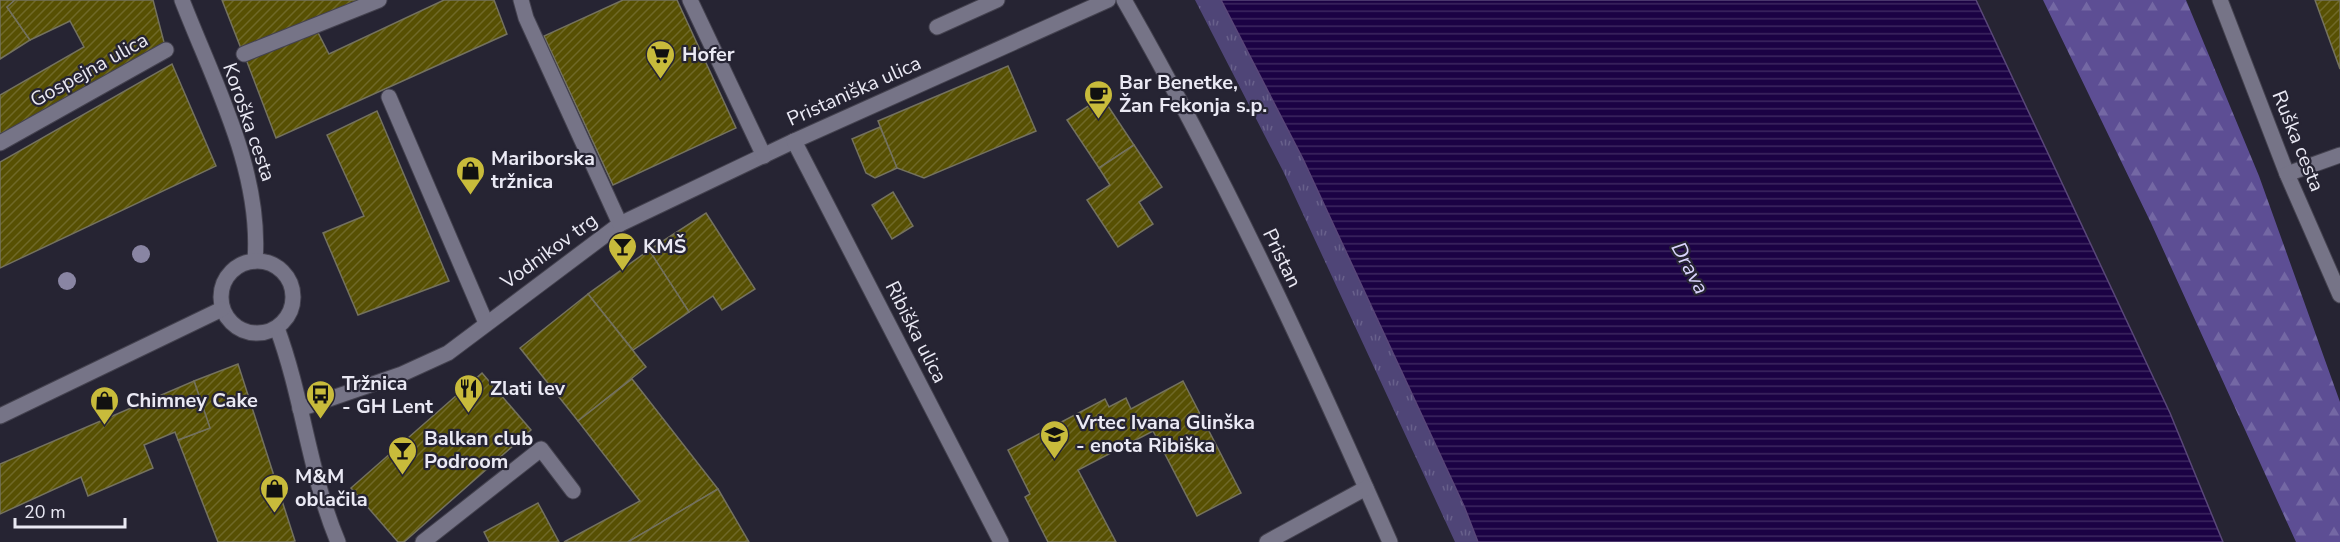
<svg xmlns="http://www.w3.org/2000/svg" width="2340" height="542" font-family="'Nunito Sans',sans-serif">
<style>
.grass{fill:url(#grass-tufts)}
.forest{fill:url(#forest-firs)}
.water{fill:url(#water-rules);stroke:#594779;stroke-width:1.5}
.building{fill:url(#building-hatch);stroke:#74725f;stroke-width:1.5}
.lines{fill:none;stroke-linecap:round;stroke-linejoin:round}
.lane-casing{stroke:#44424f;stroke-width:17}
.street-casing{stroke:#44424f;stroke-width:17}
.lane{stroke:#767487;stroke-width:15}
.street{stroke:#767487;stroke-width:15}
.tree{fill:#8985a3}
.labels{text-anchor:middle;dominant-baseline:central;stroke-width:4.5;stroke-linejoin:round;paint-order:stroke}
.poi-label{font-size:20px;font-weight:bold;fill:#eae9f4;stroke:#262433;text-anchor:start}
.street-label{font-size:20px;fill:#eae9f4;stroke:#262433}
.water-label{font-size:21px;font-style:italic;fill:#dad5fd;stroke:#262433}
</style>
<defs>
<pattern id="grass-tufts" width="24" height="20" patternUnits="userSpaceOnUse" patternTransform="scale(1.5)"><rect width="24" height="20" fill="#4f4577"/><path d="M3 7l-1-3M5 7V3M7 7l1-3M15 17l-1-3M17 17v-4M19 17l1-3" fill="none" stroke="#68608b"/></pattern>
<pattern id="forest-firs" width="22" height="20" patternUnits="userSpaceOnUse" patternTransform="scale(1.5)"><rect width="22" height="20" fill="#5d4e94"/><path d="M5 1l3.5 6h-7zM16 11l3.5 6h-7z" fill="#7468a4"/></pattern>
<pattern id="water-rules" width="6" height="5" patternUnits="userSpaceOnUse" patternTransform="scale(1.5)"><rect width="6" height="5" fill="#1b0244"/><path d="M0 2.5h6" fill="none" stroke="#3c2760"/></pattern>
<pattern id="building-hatch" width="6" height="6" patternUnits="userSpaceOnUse" patternTransform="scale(1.5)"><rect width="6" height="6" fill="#575003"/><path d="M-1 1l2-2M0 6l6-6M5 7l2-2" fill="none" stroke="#6f6928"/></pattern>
</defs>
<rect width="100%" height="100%" fill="#262433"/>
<polygon class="grass" points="1195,0 1221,0 1303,159 1464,506 1478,542 1455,542 1283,171"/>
<polygon class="forest" points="2043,0 2186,0 2259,176 2340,402 2340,542 2296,542 2151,223"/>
<polygon class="water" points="1221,0 1976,0 2170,413 2223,542 1478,542 1464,506 1303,159"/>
<g class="building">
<polygon points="0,0 15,0 7,7 30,40 0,59"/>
<polygon points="15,0 153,0 166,50 0,136 0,95 84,47 70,21 30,40 7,7"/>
<polygon points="222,0 359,0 242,51"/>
<polygon points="444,0 494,0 507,34 276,138 244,54 314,25 329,54"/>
<polygon points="623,0 677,0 736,128 613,185 544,36"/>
<polygon points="2315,0 2340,0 2340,69"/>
<polygon points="172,64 216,166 0,268 0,162"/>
<polygon points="1008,66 1036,131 924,178 897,168 878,121"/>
<polygon points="1102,97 1134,145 1099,168 1067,120"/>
<polygon points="377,111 449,281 358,315 323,233 364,216 327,135"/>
<polygon points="880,127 897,168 875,178 866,173 852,139"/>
<polygon points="1134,145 1162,187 1139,202 1153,224 1118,247 1087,200 1110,185 1099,168"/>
<polygon points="893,192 913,226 892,239 872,205"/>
<polygon points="706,213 755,289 722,310 713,296 689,312 649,250"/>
<polygon points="649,250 689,312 633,350 588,294"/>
<polygon points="588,294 646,367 578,421 520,348"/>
<polygon points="238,364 295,541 290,542 218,542 178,440 210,428 194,381"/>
<polygon points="482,373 531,430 404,542 398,542 351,488"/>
<polygon points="632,379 718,489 628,542 564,542 640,501 578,421"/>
<polygon points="194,381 210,428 178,440 175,432 144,445 153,468 88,496 81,477 0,514 0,464"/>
<polygon points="1183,381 1241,493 1197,516 1153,431 1078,470 1116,542 1048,542 1025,497 1030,494 1008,450 1105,399 1109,407 1126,398 1131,409"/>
<polygon points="718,489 749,542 628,542"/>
<polygon points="538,503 559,542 489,542 484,532"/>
</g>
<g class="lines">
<defs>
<g id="lane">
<polyline points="937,27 997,0"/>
<polyline points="300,409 402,374 448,353 620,224 794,141"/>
<polyline points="423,542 541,449 573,491"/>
</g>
<g id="street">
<path d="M182,0C214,83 262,171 255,261"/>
<polyline points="521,0 526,18 620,224"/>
<polyline points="690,0 764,156"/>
<path d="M1124,0C1224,174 1309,358 1390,542"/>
<polyline points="2220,0 2287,174 2340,295"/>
<polyline points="244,54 379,0"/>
<polyline points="389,97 486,323"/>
<polyline points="0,143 166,50"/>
<polyline points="2287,174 2340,155"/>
<circle cx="257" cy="297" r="36"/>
<path d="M277,328C303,398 309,473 338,542"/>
<polyline points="0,416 222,309"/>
<polyline points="1001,542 794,141 1108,0"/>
<polyline points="1267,542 1366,488"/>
</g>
</defs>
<use href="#lane" class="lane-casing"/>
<use href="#street" class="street-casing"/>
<use href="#lane" class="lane"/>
<use href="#street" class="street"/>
</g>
<g class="tree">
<circle cx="141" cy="254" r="9"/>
<circle cx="67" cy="281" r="9"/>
</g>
<defs>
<symbol id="supermarket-pin" viewBox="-11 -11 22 30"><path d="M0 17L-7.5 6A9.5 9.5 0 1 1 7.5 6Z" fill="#c8bb3b" stroke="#262433"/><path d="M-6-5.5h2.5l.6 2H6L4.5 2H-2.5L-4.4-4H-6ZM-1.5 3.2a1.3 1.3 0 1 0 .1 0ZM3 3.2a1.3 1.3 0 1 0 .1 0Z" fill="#111"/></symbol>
<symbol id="cafe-pin" viewBox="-11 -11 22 30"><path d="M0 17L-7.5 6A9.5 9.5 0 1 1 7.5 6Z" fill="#c8bb3b" stroke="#262433"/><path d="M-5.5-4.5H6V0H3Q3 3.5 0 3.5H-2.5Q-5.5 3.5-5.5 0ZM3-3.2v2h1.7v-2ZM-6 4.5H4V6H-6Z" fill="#111"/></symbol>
<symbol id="shop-pin" viewBox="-11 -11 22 30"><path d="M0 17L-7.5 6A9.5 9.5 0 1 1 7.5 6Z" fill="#c8bb3b" stroke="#262433"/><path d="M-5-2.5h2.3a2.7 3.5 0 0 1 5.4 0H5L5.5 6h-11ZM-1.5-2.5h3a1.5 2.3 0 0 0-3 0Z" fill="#111"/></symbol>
<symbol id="bar-pin" viewBox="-11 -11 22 30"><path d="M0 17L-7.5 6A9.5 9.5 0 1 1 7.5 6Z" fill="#c8bb3b" stroke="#262433"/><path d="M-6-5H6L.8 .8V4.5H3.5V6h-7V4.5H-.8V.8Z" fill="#111"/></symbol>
<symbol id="restaurant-pin" viewBox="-11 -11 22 30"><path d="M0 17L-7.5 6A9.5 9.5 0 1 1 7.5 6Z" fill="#c8bb3b" stroke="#262433"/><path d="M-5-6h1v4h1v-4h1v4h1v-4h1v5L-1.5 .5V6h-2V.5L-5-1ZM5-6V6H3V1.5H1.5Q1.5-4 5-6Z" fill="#111"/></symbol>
<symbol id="bus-pin" viewBox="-11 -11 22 30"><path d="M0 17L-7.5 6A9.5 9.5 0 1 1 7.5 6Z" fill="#c8bb3b" stroke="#262433"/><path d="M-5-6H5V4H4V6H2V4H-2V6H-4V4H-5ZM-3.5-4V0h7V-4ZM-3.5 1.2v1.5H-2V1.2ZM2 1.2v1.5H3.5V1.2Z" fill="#111"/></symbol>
<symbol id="school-pin" viewBox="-11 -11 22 30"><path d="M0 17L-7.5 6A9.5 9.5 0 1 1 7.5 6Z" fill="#c8bb3b" stroke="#262433"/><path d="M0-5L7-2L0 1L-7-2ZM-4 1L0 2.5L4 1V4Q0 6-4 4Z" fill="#111"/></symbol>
</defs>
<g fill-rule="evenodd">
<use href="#supermarket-pin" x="644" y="38" width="33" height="45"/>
<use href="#cafe-pin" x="1082" y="78" width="33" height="45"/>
<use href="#shop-pin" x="454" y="154" width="33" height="45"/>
<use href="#bar-pin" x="606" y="230" width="33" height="45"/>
<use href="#restaurant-pin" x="452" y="372" width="33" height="45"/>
<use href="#bus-pin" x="304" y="378" width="33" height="45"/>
<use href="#shop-pin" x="88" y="384" width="33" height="45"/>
<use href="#school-pin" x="1038" y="418" width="33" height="45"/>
<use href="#bar-pin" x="386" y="434" width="33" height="45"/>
<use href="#shop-pin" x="258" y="472" width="33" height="45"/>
</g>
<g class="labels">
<g class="poi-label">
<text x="682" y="54">Hofer</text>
<text x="1119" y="82">Bar Benetke,<tspan x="1119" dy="23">Žan Fekonja s.p.</tspan></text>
<text x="491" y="158">Mariborska<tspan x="491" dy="23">tržnica</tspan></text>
<text x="643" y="246">KMŠ</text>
<text x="342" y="383">Tržnica<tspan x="342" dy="23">- GH Lent</tspan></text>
<text x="490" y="388">Zlati lev</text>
<text x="126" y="400">Chimney Cake</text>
<text x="1076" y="422">Vrtec Ivana Glinška<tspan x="1076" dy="23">- enota Ribiška</tspan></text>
<text x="424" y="438">Balkan club<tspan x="424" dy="23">Podroom</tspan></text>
<text x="295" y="476">M&amp;M<tspan x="295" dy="23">oblačila</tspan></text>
</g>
<g class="street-label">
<text transform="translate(89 70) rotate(-29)">Gospejna ulica</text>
<text transform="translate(854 91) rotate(-24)">Pristaniška ulica</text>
<text transform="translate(249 122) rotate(71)">Koroška cesta</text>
<text transform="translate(2298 141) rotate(68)">Ruška cesta</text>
<text transform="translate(549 251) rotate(-36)">Vodnikov trg</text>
<text transform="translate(1282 258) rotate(64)">Pristan</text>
<text transform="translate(916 332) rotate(63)">Ribiška ulica</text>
</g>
<g class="water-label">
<text transform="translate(1690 268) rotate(62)">Drava</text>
</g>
</g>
<path d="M15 518v9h110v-9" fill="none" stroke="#eae9f4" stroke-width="3"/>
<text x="24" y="518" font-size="18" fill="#eae9f4" stroke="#262433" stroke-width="4.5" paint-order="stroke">20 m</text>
</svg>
